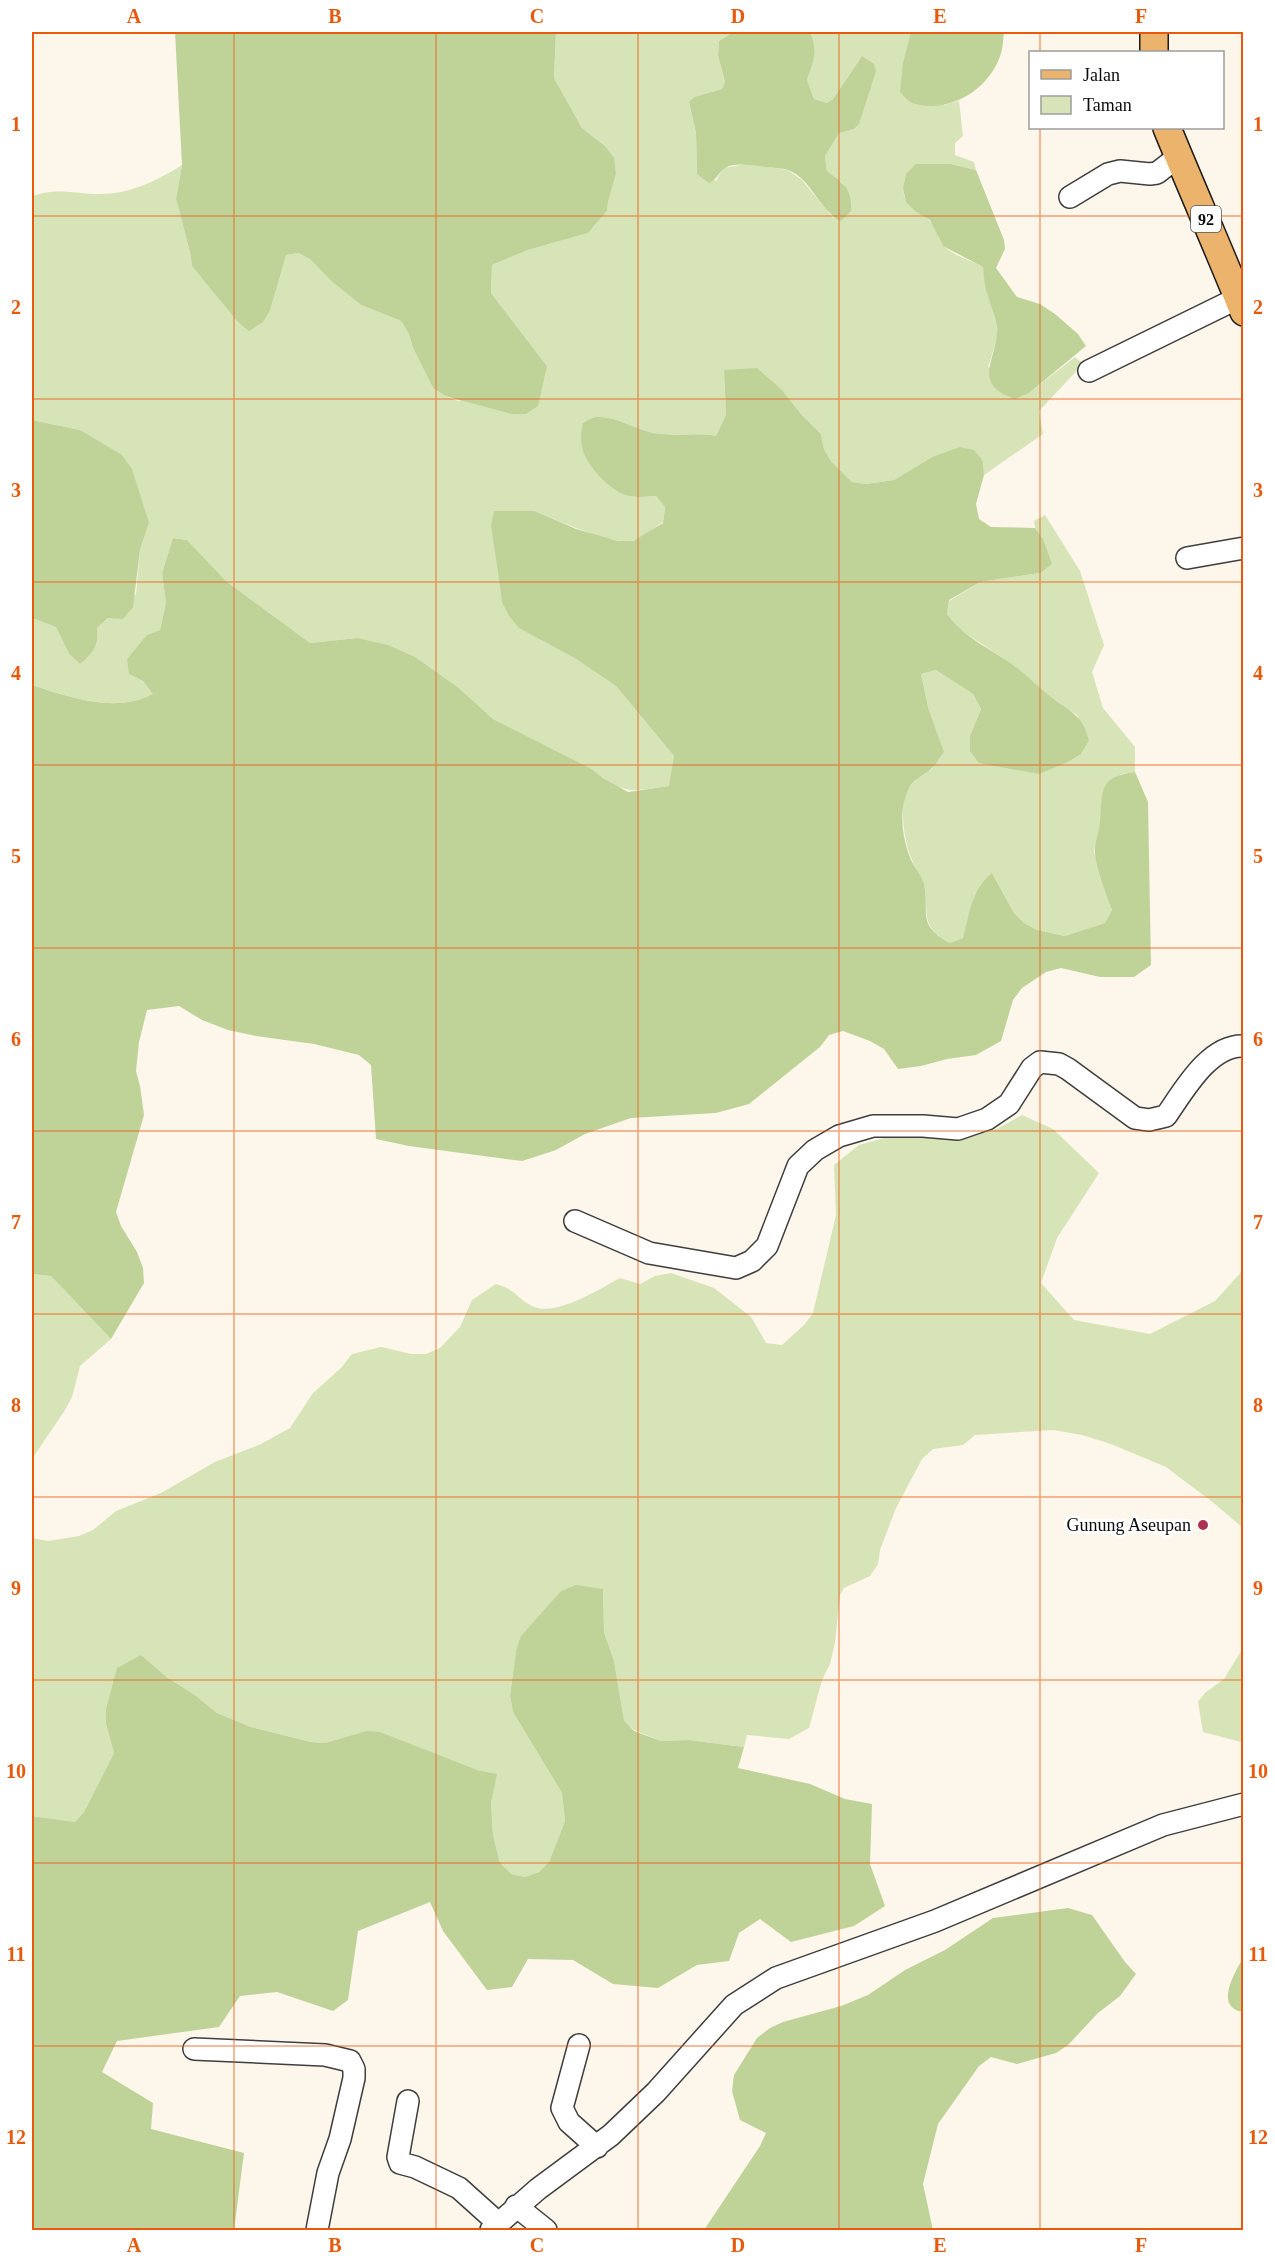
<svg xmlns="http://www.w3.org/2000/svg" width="1275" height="2262" font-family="'Times New Roman',serif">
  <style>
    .green { fill: #d7e4b8 }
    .forest { fill: #bfd399 }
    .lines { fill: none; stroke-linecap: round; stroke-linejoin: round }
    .minor-casing { stroke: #3e3e3e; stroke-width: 24 }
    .major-casing { stroke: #1c1c1c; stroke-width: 30 }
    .minor { stroke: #fff; stroke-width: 21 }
    .major { stroke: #ebb36c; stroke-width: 27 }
    .grid { fill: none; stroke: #e8590c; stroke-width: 1.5; stroke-opacity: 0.55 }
    .poi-dot { fill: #ad3150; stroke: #fff; stroke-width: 2 }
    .labels { text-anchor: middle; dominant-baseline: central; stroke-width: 6; stroke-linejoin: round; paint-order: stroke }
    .shield { fill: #fff; stroke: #545454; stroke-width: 1.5 }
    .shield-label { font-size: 16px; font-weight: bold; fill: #0b0b0b }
    .poi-label { font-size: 18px; fill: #0b0b0b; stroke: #fff; text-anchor: end }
    .neatline { fill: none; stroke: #e8590c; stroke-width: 2 }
    .grid-label { font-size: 20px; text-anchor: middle; font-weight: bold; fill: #e8590c }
  </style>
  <rect width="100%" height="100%" fill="#fdf6ea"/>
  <path class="green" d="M 556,32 L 733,32 L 719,41 L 718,56 L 725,83 L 722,89 L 694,97 L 689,102 L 696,133 L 697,174 L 716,181 L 723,168 L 746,164 L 788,170 L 802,180 L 833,218 L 844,184 L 827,171 L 825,156 L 839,132 L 854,129 L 862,56 L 833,99 L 827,103 L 814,99 L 807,80 C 814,60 817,52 810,32 L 911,32 L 944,105 L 959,101 L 963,136 L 955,143 L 955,155 L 974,162 L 976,170 L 951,164 L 906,174 C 899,204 908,202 928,219 C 937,226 937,240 945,247 C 956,257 971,260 983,267 L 988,296 L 997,324 L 997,339 L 988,367 L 1029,393 L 1075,357 L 1083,364 L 1039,411 L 1043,434 L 984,475 L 983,460 L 932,457 L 894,480 L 866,484 L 852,482 L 831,461 L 824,449 L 821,434 L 800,413 L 724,370 L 726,415 L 716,436 C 695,431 675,437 655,433 C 636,429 619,418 600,417 C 594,416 588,420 583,423 L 640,497 L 656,496 L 665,507 L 663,522 C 654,528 645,536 635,540 C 616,548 555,519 535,511 L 573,657 L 616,686 L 674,756 L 670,786 C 631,791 624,796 592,769 L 493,719 L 460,689 L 357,638 L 310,643 L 227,582 L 187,540 L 173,538 L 162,573 L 166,603 L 160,630 L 147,635 L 129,674 L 143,681 L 154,694 C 116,714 70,697 32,685 L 32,618 L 56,627 L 69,654 L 80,664 C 94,653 99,645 97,628 L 136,594 L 140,550 L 149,523 L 80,430 L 32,420 L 32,196 C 59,187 74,194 100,194 C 130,194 157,181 182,165 L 176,199 L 190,252 L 192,266 L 212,287 L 281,269 L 286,255 L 299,253 L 311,260 L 331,281 L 361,305 L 401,321 L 409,334 L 413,348 L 433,388 L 445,396 L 458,401 L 547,366 L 491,293 L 492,265 L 528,250 L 588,233 L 607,211 L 608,202 L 616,174 L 613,158 L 605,146 L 582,128 L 554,78 Z
    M 1045,515 L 1080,571 L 1104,645 L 1092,672 L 1103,708 L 1135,747 L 1135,772 L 1121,774 L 1100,824 L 1094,852 L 1112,910 L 1105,923 L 1065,936 L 1037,930 L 1024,923 L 1014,913 L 992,873 L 975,895 L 963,938 L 950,943 C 918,925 930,914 924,885 C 922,876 915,868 912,860 C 904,843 897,800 911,785 C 917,778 926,773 933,768 L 929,711 L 921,674 L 936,670 L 973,694 L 981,709 L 970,736 L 1068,762 L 1081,754 L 1089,741 L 1077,715 L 1049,696 L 1016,667 L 955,626 L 947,614 L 949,601 L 980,582 L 1040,573 L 1043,539 L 1035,528 L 1034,521 Z
    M 1022,1115 L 1053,1129 L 1099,1173 L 1057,1238 L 1041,1283 L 1074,1320 L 1150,1334 L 1215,1301 L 1243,1270 L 1243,1528 L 1215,1504 L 1166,1467 L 1111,1444 L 1082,1435 L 1053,1430 L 975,1435 L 963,1445 L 933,1449 L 922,1459 L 896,1508 L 880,1550 L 878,1564 L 870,1576 L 844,1588 L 840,1595 L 835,1643 L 830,1664 L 822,1680 L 809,1728 L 789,1739 L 747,1735 L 744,1747 L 689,1740 L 661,1741 L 634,1730 L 624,1720 L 614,1661 L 604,1632 L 603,1589 L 516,1651 L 510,1696 L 513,1712 L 562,1793 L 565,1821 L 549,1862 L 539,1872 L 525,1877 L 510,1874 L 500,1863 L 493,1835 L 491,1803 L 496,1774 L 477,1770 L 366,1731 L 325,1743 L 311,1742 L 251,1727 L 217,1713 L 195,1695 L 168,1678 L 141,1655 L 106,1724 L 114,1753 L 84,1812 L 75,1822 L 32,1816 L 32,1538 L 48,1541 L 79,1536 L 93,1530 L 116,1511 L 161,1493 L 215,1462 L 261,1444 L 290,1428 L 313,1393 L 341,1368 L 352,1354 L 381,1347 L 411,1354 L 426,1354 L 440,1348 L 460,1327 L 472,1300 L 496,1284 C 517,1290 516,1298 532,1306 C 554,1318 600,1289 620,1278 L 640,1284 L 655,1276 L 671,1273 L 714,1288 L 751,1317 L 766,1343 L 782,1345 L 804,1325 L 813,1313 L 836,1215 L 834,1165 L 859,1145 L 905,1132 L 923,1138 L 954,1137 L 997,1129 Z
    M 32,1274 L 51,1276 L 111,1339 L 80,1366 L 72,1397 L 65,1410 L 32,1459 Z
    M 1243,1648 L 1244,1741 L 1241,1742 L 1203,1732 L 1198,1702 L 1205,1693 L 1224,1679 Z"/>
  <path class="forest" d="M 175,32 L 556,32 L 554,78 L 582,128 L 605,146 L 614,158 L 616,174 L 608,202 L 607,211 L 588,233 L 528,250 L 492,265 L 491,293 L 547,366 L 538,406 L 526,414 L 512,414 L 445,396 L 433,388 L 413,348 L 409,334 L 401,321 L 361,305 L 331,281 L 311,260 L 299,253 L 286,255 L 270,310 L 263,322 L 249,331 L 238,322 L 192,266 L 190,252 L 176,199 L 182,165 Z
    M 733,32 L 810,32 C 818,52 814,60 807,80 L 814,99 L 827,103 L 833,99 L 862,56 L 874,64 L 876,71 L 859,124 L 854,129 L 839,133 L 825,156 L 827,171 C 844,184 852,188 851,211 L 841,221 C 819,211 812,179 788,170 C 782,168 772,168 765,167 C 753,165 741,163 729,166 C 719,169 718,180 709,183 L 697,174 L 696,133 L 689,102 L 694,97 L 722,89 L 725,82 L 718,56 L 719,41 Z
    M 911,32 L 1004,32 C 1003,40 1003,51 999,59 C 988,86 961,105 933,106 C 926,106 916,105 910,102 C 906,99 903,95 900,92 L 903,63 Z
    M 916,164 L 951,164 L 976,170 L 1004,240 L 1005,249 L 996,268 L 1017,297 L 1040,304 L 1055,314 L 1078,334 L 1086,346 L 1029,393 L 1015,399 C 968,383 1000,356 997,326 C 996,317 991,308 989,299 C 985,289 984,278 983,267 L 943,246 L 930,220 L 916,212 L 906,202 L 903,188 L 906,174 Z
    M 757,368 L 781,389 L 800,413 L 821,434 L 824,449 L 831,461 L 852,482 L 866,484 L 894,480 L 932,457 L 960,447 L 974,450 L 983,461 L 984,475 L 976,504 L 979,519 L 991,527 L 1035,528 L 1043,539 L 1052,564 L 1040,573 L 980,582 L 949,600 L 947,614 C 964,638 993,650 1016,667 C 1028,676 1039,688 1051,697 C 1071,712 1083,715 1089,741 L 1081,754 L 1068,762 L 1039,774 L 979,763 L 970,751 L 970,736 L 981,709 L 973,694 L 936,670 L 921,674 L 929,711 L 944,752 C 940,757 937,763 933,767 C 927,774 913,779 909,788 C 898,810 902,838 911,860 C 915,868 922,876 924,884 C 930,914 916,924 950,943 L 963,938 C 970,913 971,890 992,873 L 1014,913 L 1024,923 L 1037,930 L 1065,936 L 1105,923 L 1112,910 C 1107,896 1094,863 1095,850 C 1095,841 1099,832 1100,822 C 1103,792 1097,777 1135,772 L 1148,802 L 1151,965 L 1134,977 L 1100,977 L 1061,968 L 1046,972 L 1022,988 L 1013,1000 L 1001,1041 L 976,1055 L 947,1059 L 921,1066 L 898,1069 L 884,1049 L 870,1041 L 843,1031 L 829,1035 L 820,1047 L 749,1104 L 716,1113 L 631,1118 L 585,1134 L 556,1150 L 522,1161 L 409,1146 L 376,1139 L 371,1065 L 359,1055 L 314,1044 L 256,1036 L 228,1030 L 202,1020 L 179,1006 L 147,1010 L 139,1042 L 136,1071 L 140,1086 L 144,1115 L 116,1212 L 121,1226 L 137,1252 L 143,1268 L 144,1283 L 111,1339 L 51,1276 L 32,1274 L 32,685 C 69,697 116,714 153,694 L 143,681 L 129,674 L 127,659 L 147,635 L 160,630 L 166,603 L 162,573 L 173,538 L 187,540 L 227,582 L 310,643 L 357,638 L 388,645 L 415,657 L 460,689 L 493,719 L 592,769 L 603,778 L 628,792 L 669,786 L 674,756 L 616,686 L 573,657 L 519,628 L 509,616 L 502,602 L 500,586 L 491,525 L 494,511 L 535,511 L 576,529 L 618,541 L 633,541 L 663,523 L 665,507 L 656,496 C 645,497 634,498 623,494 C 608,488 588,466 583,451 C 580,441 581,433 583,423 C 588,420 594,416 600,417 C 619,418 636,429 654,433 C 675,437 695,432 716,436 L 726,415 L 724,370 Z
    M 32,420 L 80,430 L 122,455 L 132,469 L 149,523 L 140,550 L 133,607 L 123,619 L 108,618 L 97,628 C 99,645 94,653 80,664 L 69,654 L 56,627 L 32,618 Z
    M 576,1585 L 603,1589 L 604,1632 L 614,1661 L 624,1720 L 634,1731 L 661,1741 L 689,1740 L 744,1747 L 738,1768 L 810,1784 L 845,1799 L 872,1804 L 870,1864 L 885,1906 L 854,1926 L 791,1942 L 760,1919 L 739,1933 L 729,1961 L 697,1965 L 658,1988 L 613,1984 L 573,1960 L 528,1959 L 512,1987 L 487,1990 L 443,1931 L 430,1902 L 358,1931 L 348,2000 L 333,2011 L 277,1992 L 240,1996 L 219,2027 L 117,2041 L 102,2072 L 153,2103 L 151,2129 L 244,2153 L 234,2230 L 32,2230 L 32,1816 L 75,1822 L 84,1812 L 114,1753 L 106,1724 L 106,1709 L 117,1668 L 141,1655 L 168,1678 L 195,1695 L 217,1713 L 251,1727 L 311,1742 L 325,1743 L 366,1731 L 380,1732 L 477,1770 L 497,1774 L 491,1803 L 493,1835 L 500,1863 L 511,1874 L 525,1877 L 539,1872 L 549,1862 L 565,1821 L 562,1793 L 513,1712 L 510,1696 L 516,1651 L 521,1636 L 561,1591 Z
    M 1068,1908 L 1092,1915 L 1125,1962 L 1136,1974 L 1120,1996 L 1098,2013 L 1068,2045 L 1056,2053 L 1017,2064 L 991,2057 L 979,2066 L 938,2124 L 923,2184 L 933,2230 L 704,2230 L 760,2146 L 766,2133 L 740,2120 L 732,2091 L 734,2075 L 757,2038 L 770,2028 L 783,2022 L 841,2006 L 868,1995 L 905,1970 L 945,1950 L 993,1918 Z
    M 1243,1958 L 1244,2012 L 1243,2012 C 1214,2007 1234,1974 1243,1958 Z"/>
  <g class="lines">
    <g class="minor-casing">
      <path id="minor" d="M 1070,197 L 1108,174 L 1120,171 L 1150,174 L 1157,173 L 1179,156
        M 1089,371 L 1238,298
        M 1187,558 L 1244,548
        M 575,1221 L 649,1253 L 736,1268 L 752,1261 L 767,1246 L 798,1166 L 815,1150 L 839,1136 L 873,1126 L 923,1126 L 958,1129 L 987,1119 L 1009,1104 L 1032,1068 L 1040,1062 L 1059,1064 L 1068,1069 L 1135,1118 L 1149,1120 L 1166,1116 C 1183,1092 1209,1044 1244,1046
        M 579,2045 L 562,2108 L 569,2122 L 597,2147
        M 194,2049 L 325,2055 L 350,2061 L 354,2069 L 354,2078 L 340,2139 L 328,2173 L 317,2230
        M 408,2101 L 398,2157 L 400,2163 L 415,2167 L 459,2188 L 498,2223
        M 516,2206 L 546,2230
        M 491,2230 L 538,2189 L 611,2135 L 656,2092 L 734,2005 L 776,1978 L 935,1921 L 1163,1825 L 1244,1804"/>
    </g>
    <g class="major-casing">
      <path id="major" d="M 1154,52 L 1154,32
        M 1167,128 C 1192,189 1219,250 1244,312"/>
    </g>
    <use href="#minor" class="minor"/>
    <use href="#major" class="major"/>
  </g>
  <path class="grid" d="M 234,32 L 234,2230M 436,32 L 436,2230M 638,32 L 638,2230M 839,32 L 839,2230M 1040,32 L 1040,52M 1040,128 L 1040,2230M 32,216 L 1244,216M 32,399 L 1244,399M 32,582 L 1244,582M 32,765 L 1244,765M 32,948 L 1244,948M 32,1131 L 1244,1131M 32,1314 L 1244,1314M 32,1497 L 1244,1497M 32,1680 L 1244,1680M 32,1863 L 1244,1863M 32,2046 L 1244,2046"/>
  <circle class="poi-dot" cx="1203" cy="1525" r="6"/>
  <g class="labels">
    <rect class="shield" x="1191" y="206" width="30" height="26" rx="4.5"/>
    <g class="shield-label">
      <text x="1206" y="219">92</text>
    </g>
    <g class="poi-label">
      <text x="1191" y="1525">Gunung Aseupan</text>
    </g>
  </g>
  <rect width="1275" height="2262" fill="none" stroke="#ffffff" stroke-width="66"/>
  <rect x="1029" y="51" width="195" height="78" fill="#ffffff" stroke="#9d9d9d" stroke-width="1.5"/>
  <rect x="1041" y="70" width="30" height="9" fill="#ebb36c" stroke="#9d9d9d" stroke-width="1.5"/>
  <text x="1083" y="81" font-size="18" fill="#0b0b0b">Jalan</text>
  <rect x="1041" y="96" width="30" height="18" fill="#d7e4b8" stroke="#9d9d9d" stroke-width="1.5"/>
  <text x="1083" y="111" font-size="18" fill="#0b0b0b">Taman</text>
  <rect x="33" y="33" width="1209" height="2196" class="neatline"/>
  <g class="grid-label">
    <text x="134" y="23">A</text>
    <text x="335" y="23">B</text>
    <text x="537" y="23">C</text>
    <text x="738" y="23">D</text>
    <text x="940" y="23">E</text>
    <text x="1141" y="23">F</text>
    <text x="16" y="131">1</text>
    <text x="1258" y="131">1</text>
    <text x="16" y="314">2</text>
    <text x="1258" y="314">2</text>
    <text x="16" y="497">3</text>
    <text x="1258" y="497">3</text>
    <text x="16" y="680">4</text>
    <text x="1258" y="680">4</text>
    <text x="16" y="863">5</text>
    <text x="1258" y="863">5</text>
    <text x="16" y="1046">6</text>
    <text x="1258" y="1046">6</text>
    <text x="16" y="1229">7</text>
    <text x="1258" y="1229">7</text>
    <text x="16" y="1412">8</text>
    <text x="1258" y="1412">8</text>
    <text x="16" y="1595">9</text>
    <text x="1258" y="1595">9</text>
    <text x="16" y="1778">10</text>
    <text x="1258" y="1778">10</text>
    <text x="16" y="1961">11</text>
    <text x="1258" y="1961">11</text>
    <text x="16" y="2144">12</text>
    <text x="1258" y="2144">12</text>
    <text x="134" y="2252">A</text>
    <text x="335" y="2252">B</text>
    <text x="537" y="2252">C</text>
    <text x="738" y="2252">D</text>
    <text x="940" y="2252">E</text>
    <text x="1141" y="2252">F</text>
  </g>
</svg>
